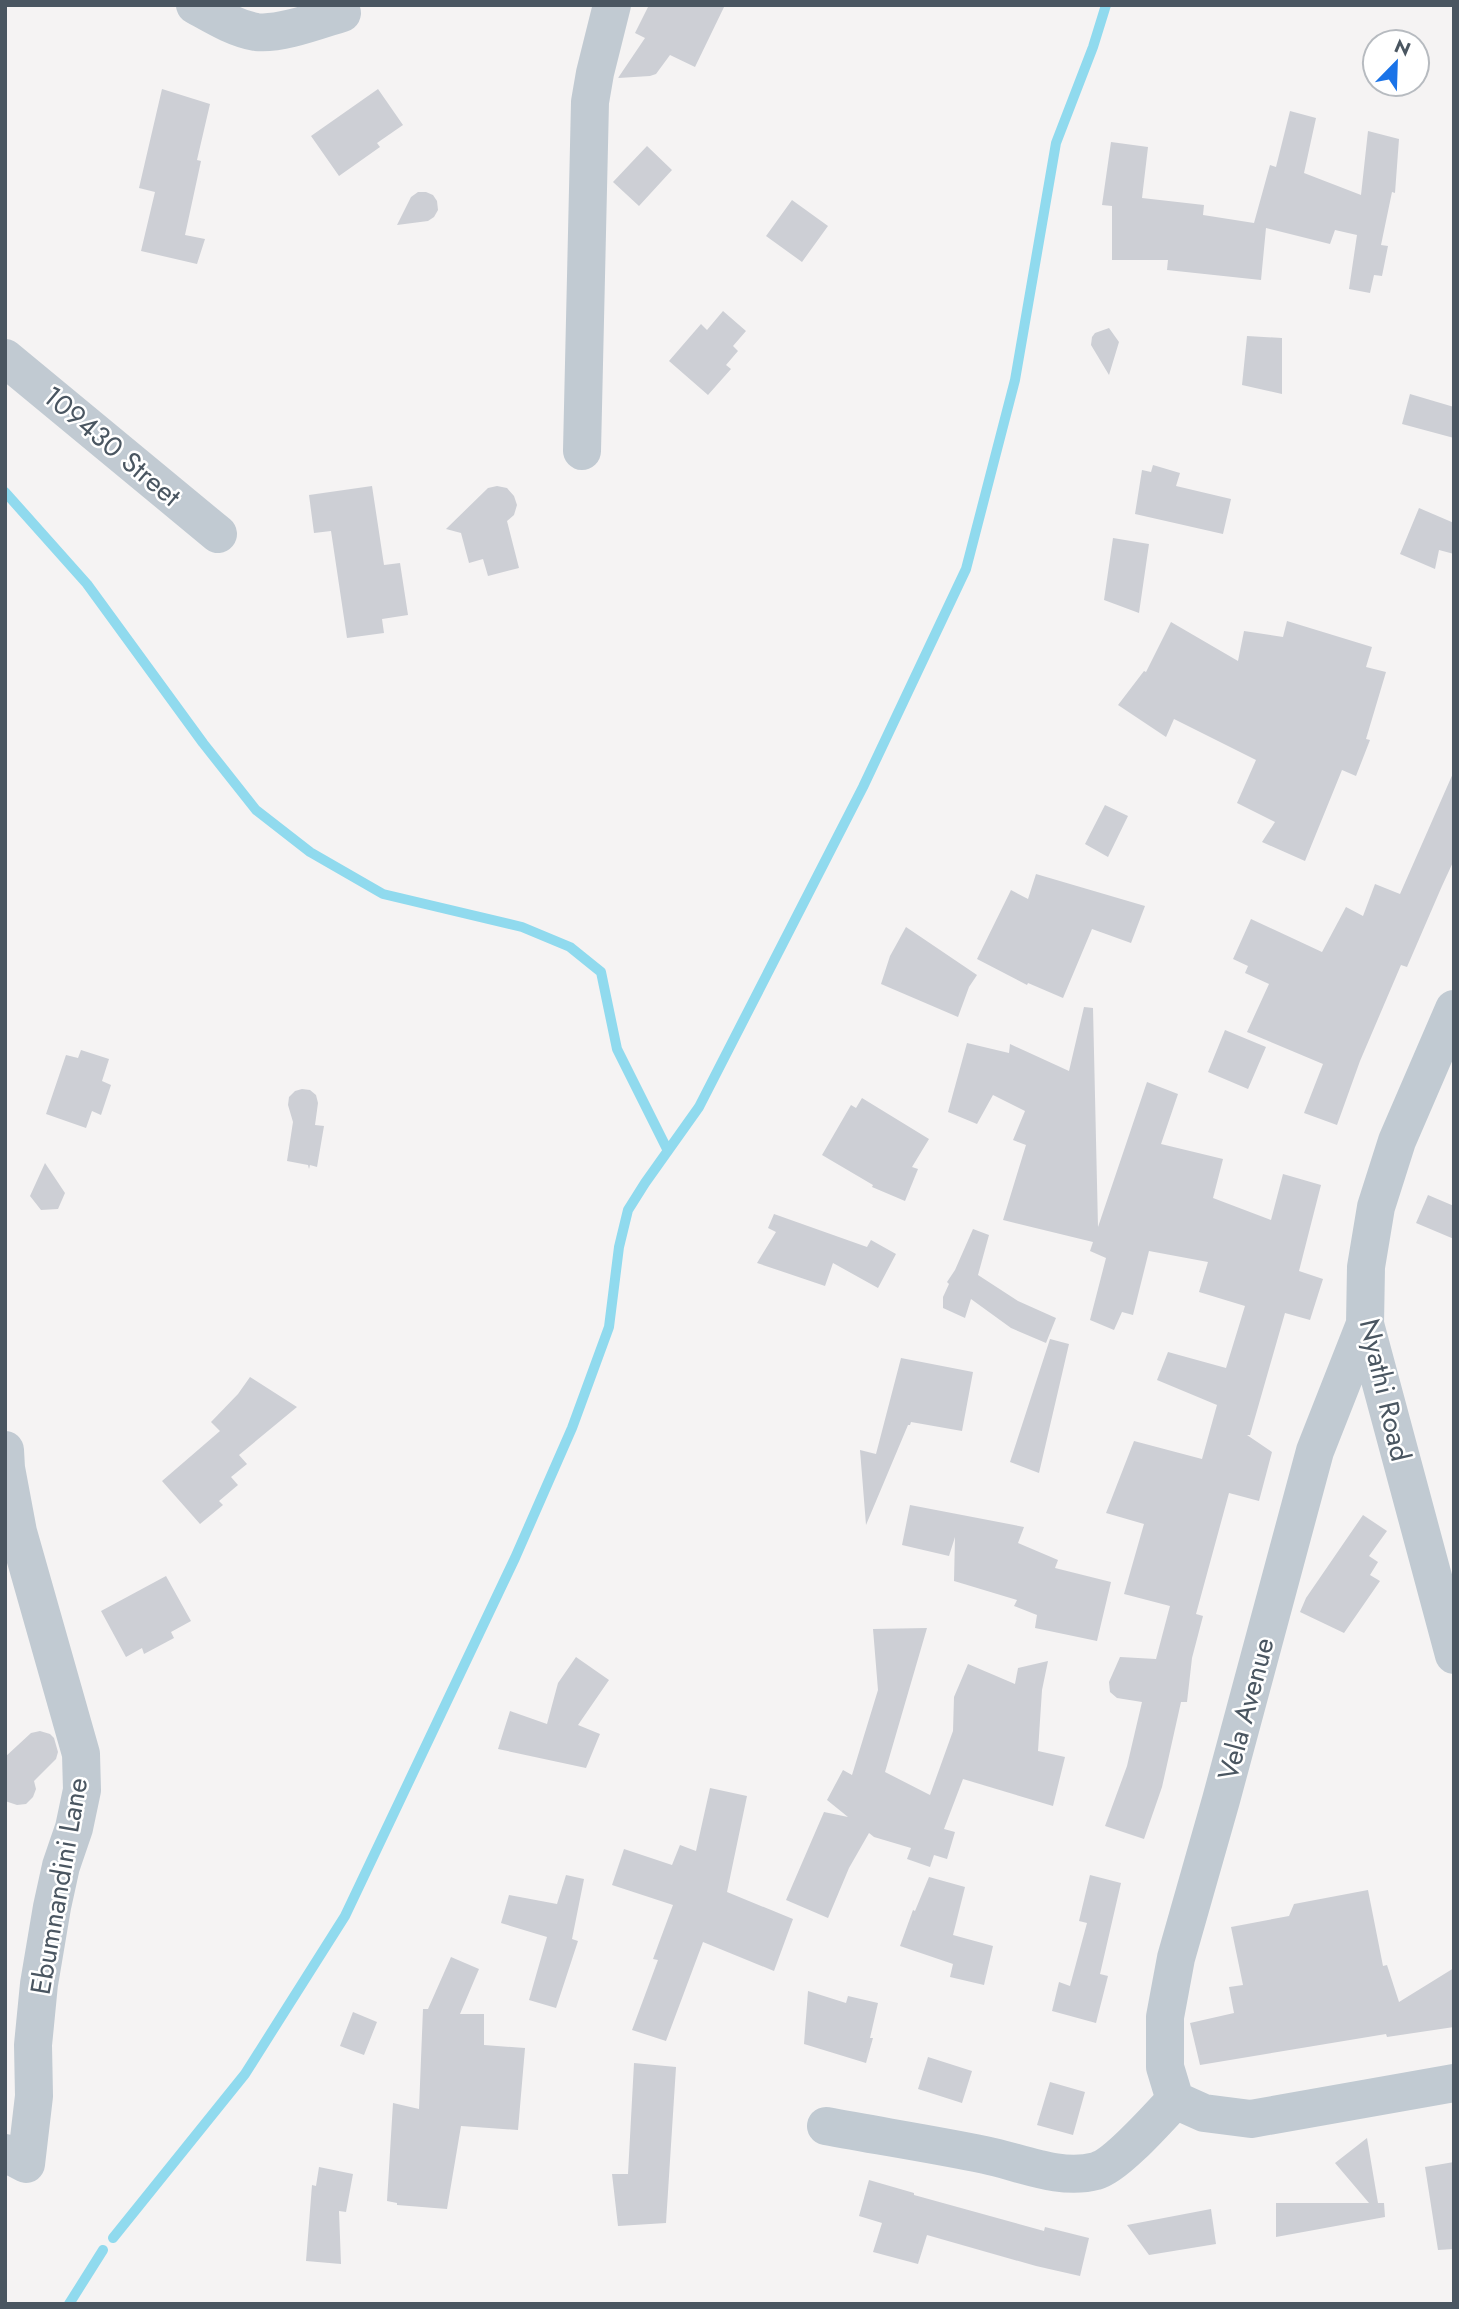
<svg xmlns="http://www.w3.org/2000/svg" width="1459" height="2309" font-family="Jost,sans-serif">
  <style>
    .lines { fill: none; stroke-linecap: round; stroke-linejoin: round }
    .stream { stroke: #90daee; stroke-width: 10 }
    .building { fill: #cdcfd5 }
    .minor { stroke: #c1cad2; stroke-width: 38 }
    .labels { text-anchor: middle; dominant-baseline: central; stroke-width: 5; stroke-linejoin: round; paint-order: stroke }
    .street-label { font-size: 28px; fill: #4a5661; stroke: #fff }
  </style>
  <rect width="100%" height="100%" fill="#f5f3f3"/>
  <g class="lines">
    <path class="stream" d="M 5,492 L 87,584 L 203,743 L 256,810 L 310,852 L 383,894 L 522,927 L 570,947 L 601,972 L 617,1049 L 668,1151
      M 113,2238 L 245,2074 L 345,1916 L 515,1558 L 572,1428 L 609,1327 L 619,1247 L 628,1210 L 645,1183 L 699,1107 L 863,787 L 966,569 L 1015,380 L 1056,143 L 1093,47 L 1106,5
      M 69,2304 L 103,2250"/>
  </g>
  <path class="building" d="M 649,5 L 725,5 L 695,67 L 670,55 L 656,74 L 650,76 L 618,78 L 645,38 L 635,33 Z
    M 162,89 L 210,104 L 197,160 L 201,161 L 185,235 L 205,239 L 197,264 L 141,251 L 155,192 L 139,188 Z
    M 378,89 L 403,125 L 377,143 L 380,147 L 339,176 L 311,136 Z
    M 1290,111 L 1316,118 L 1304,173 L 1361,195 L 1368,131 L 1399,139 L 1395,193 L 1392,192 L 1381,245 L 1388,246 L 1382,276 L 1374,275 L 1370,293 L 1349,289 L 1357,235 L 1335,230 L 1330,244 L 1266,228 L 1261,280 L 1167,270 L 1168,260 L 1112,260 L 1112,206 L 1102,205 L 1111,142 L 1148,147 L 1142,198 L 1204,205 L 1203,215 L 1254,223 L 1270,165 L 1276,167 Z
    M 647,146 L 672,170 L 639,206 L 613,182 Z
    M 418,192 L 426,192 L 433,195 L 437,201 L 438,210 L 434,217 L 428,221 L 397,225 L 411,197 Z
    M 792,200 L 828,226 L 802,262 L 766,236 Z
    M 723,311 L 746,331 L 733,346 L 738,351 L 726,365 L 731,369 L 708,395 L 669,361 L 701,324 L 707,330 Z
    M 1109,328 L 1119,342 L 1109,375 L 1091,345 L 1092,337 L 1095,333 Z
    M 1247,336 L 1282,338 L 1282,394 L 1242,385 Z
    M 1410,394 L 1454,407 L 1454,438 L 1402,424 Z
    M 1153,465 L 1180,473 L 1176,486 L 1231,499 L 1223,534 L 1135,514 L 1142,470 L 1151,472 Z
    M 372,486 L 384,565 L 400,563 L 408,615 L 382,619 L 384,633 L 347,638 L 331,531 L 314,533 L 309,495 Z
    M 497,486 L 507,488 L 514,496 L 517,505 L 514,515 L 507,521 L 519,568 L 488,576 L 483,559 L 469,563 L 461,533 L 446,529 L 488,488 Z
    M 1419,508 L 1454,523 L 1454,554 L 1439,550 L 1435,569 L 1400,554 Z
    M 1113,538 L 1149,544 L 1139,613 L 1104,600 Z
    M 1287,621 L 1372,647 L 1366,667 L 1386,672 L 1366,739 L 1370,740 L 1356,776 L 1342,770 L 1305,861 L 1262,842 L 1275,822 L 1237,803 L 1256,760 L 1174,719 L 1166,737 L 1118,705 L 1144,671 L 1146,672 L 1171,622 L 1238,661 L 1244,631 L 1283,637 Z
    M 1454,771 L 1454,860 L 1442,886 L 1407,967 L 1401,965 L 1360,1061 L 1337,1125 L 1304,1113 L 1323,1064 L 1247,1032 L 1269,984 L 1245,973 L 1248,966 L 1233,959 L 1251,919 L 1322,952 L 1346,907 L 1363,916 L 1375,884 L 1400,894 Z
    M 1105,805 L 1128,816 L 1108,857 L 1085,844 Z
    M 1036,874 L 1145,906 L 1131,943 L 1092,929 L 1063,998 L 1028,983 L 1027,985 L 977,959 L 1011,890 L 1028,899 Z
    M 906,927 L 977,975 L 969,987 L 958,1017 L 881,984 L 890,956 Z
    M 1084,1007 L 1093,1008 L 1098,1227 L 1147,1082 L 1178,1094 L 1161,1144 L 1223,1159 L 1213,1198 L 1271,1220 L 1283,1174 L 1321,1185 L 1299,1271 L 1323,1279 L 1310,1320 L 1285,1313 L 1250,1435 L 1247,1435 L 1272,1452 L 1259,1501 L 1229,1493 L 1196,1614 L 1203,1616 L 1192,1658 L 1187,1702 L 1181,1702 L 1162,1787 L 1144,1839 L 1105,1826 L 1127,1766 L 1142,1702 L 1117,1698 L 1110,1692 L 1109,1682 L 1120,1657 L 1156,1659 L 1170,1606 L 1124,1594 L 1144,1524 L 1106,1513 L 1134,1441 L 1202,1459 L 1217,1405 L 1157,1380 L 1168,1352 L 1226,1368 L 1245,1306 L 1199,1292 L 1208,1262 L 1149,1251 L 1133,1315 L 1122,1312 L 1114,1330 L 1090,1320 L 1106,1258 L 1090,1251 L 1093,1242 L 1003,1220 L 1026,1145 L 1013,1140 L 1025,1111 L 993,1095 L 977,1124 L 948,1112 L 967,1043 L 1009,1053 L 1010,1044 L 1069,1071 Z
    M 1225,1030 L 1266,1047 L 1248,1089 L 1208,1072 Z
    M 81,1050 L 109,1059 L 102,1081 L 111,1085 L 101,1115 L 92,1111 L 86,1128 L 46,1114 L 66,1055 L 78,1058 Z
    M 302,1089 L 310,1090 L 316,1095 L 318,1103 L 315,1125 L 324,1126 L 317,1167 L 310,1165 L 309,1169 L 308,1165 L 287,1161 L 293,1122 L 288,1105 L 289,1097 L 295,1091 Z
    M 862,1098 L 929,1139 L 912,1167 L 918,1169 L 905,1201 L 872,1187 L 873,1185 L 822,1155 L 851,1105 L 856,1108 Z
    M 45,1163 L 65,1193 L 58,1209 L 41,1210 L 30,1196 Z
    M 1428,1195 L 1454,1206 L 1454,1239 L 1416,1223 Z
    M 774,1214 L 867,1247 L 871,1240 L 896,1254 L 878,1288 L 833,1263 L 825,1286 L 757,1263 L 776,1232 L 768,1228 Z
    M 973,1229 L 989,1235 L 978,1275 L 1018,1301 L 1056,1318 L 1046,1343 L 1011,1328 L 971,1299 L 965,1318 L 943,1308 L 943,1297 L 949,1284 L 947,1282 L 955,1270 Z
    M 1050,1339 L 1069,1344 L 1039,1473 L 1010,1462 Z
    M 901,1358 L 973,1372 L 962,1431 L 911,1422 L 910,1425 L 908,1425 L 866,1525 L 860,1450 L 876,1454 Z
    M 250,1377 L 297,1407 L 239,1455 L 247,1464 L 231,1477 L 238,1485 L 219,1501 L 223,1505 L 200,1524 L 162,1481 L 220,1431 L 211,1422 L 238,1394 Z
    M 910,1505 L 1024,1527 L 1018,1543 L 1058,1560 L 1055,1568 L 1111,1582 L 1097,1641 L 1035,1628 L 1037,1615 L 1014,1606 L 1017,1600 L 954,1581 L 955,1537 L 949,1556 L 902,1545 Z
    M 1363,1515 L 1387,1531 L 1369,1556 L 1378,1562 L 1370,1575 L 1380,1581 L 1344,1633 L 1300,1612 L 1306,1598 Z
    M 166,1576 L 191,1621 L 171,1632 L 174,1638 L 144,1654 L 142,1648 L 126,1657 L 101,1611 Z
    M 927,1628 L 885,1772 L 930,1795 L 953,1731 L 954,1697 L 968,1664 L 1015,1684 L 1018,1668 L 1048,1661 L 1042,1690 L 1038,1751 L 1065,1757 L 1053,1806 L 963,1779 L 944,1829 L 955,1832 L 947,1859 L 934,1855 L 930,1867 L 907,1859 L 911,1848 L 874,1837 L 869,1833 L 849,1868 L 828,1918 L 786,1900 L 824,1812 L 848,1817 L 827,1800 L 843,1770 L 852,1775 L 878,1690 L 873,1629 Z
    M 576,1657 L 609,1680 L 578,1725 L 600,1734 L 586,1768 L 498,1749 L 510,1711 L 547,1724 L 558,1683 Z
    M 40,1731 L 50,1734 L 54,1738 L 58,1752 L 56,1759 L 34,1781 L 36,1789 L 33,1797 L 26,1804 L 17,1805 L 5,1801 L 5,1757 L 31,1733 Z
    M 710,1788 L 747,1796 L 727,1892 L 793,1919 L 774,1971 L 703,1942 L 666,2041 L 632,2030 L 658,1960 L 653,1959 L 673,1905 L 612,1885 L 624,1849 L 672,1865 L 680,1845 L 696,1851 Z
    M 566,1875 L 584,1879 L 572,1939 L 578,1941 L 556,2008 L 529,2000 L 547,1937 L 501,1923 L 509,1895 L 557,1904 Z
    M 1090,1875 L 1121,1883 L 1100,1974 L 1108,1976 L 1096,2023 L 1052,2011 L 1059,1982 L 1070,1986 L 1087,1923 L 1079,1921 Z
    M 929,1877 L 965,1887 L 953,1935 L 993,1946 L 984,1985 L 950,1977 L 953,1964 L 900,1946 L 913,1910 L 915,1911 Z
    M 1368,1890 L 1383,1966 L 1387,1965 L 1399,2002 L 1454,1968 L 1454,2027 L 1387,2037 L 1386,2034 L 1200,2065 L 1190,2023 L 1234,2013 L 1229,1987 L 1243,1985 L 1231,1927 L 1289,1916 L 1294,1904 Z
    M 451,1957 L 479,1969 L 460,2014 L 484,2014 L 484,2045 L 525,2048 L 518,2130 L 461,2126 L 447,2209 L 397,2205 L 397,2203 L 387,2201 L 393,2103 L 419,2109 L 423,2009 L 428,2009 Z
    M 808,1991 L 846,2003 L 848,1996 L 878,2003 L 870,2038 L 873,2038 L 866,2063 L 804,2044 Z
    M 353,2012 L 377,2022 L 364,2055 L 340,2046 Z
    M 928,2057 L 972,2071 L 962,2103 L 918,2089 Z
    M 634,2063 L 676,2067 L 666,2223 L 618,2226 L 612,2174 L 628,2174 Z
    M 1050,2082 L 1085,2092 L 1073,2135 L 1037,2125 Z
    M 1367,2138 L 1378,2203 L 1384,2203 L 1385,2217 L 1276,2237 L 1276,2203 L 1369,2203 L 1335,2163 Z
    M 1454,2162 L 1454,2249 L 1438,2250 L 1425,2167 Z
    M 319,2167 L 353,2174 L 346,2212 L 339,2211 L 341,2264 L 306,2261 L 312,2185 L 316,2186 Z
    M 869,2180 L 914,2193 L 914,2195 L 1044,2231 L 1045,2227 L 1089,2238 L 1080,2276 L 1036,2266 L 927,2235 L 918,2264 L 873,2252 L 882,2223 L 859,2216 Z
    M 1211,2209 L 1216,2244 L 1149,2255 L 1127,2225 Z"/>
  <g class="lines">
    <path class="minor" d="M 195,5 C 215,16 234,28 256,32 C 280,35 319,20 342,13
      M 5,358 L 218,534
      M 582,451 L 590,102 L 595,73 L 612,5
      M 1454,1009 L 1397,1141 L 1376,1207 L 1366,1267 L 1365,1324 L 1454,1655
      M 1365,1324 L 1315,1451 L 1221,1800 L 1176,1958 L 1165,2017 L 1165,2067 L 1175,2100 L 1204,2113 L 1251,2119 L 1454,2083
      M 5,1450 L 6,1468 L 18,1532 L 81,1754 L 82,1790 L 74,1828 L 61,1866 L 52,1907 L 39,1984 L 33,2045 L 34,2096 L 26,2164 L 5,2153
      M 826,2126 C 879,2136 932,2144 985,2155 C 1020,2162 1060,2181 1096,2171 C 1116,2166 1159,2117 1175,2100"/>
  </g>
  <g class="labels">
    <g class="street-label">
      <text transform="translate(112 446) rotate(40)">109430 Street</text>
      <text transform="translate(1385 1390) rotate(77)">Nyathi Road</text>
      <text transform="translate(1246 1709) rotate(-75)">Vela Avenue</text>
      <text transform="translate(59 1886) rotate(-80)">Ebumnandini Lane</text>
    </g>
  </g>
  <rect width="1459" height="2309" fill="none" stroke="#4a5661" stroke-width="14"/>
  <g transform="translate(1396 63) rotate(23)"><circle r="33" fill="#ffffff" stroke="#b7bbc0" stroke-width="2"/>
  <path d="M0-5L12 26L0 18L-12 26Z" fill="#1a73e8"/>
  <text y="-10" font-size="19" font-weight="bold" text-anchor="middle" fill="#4a5661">N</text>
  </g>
</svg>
